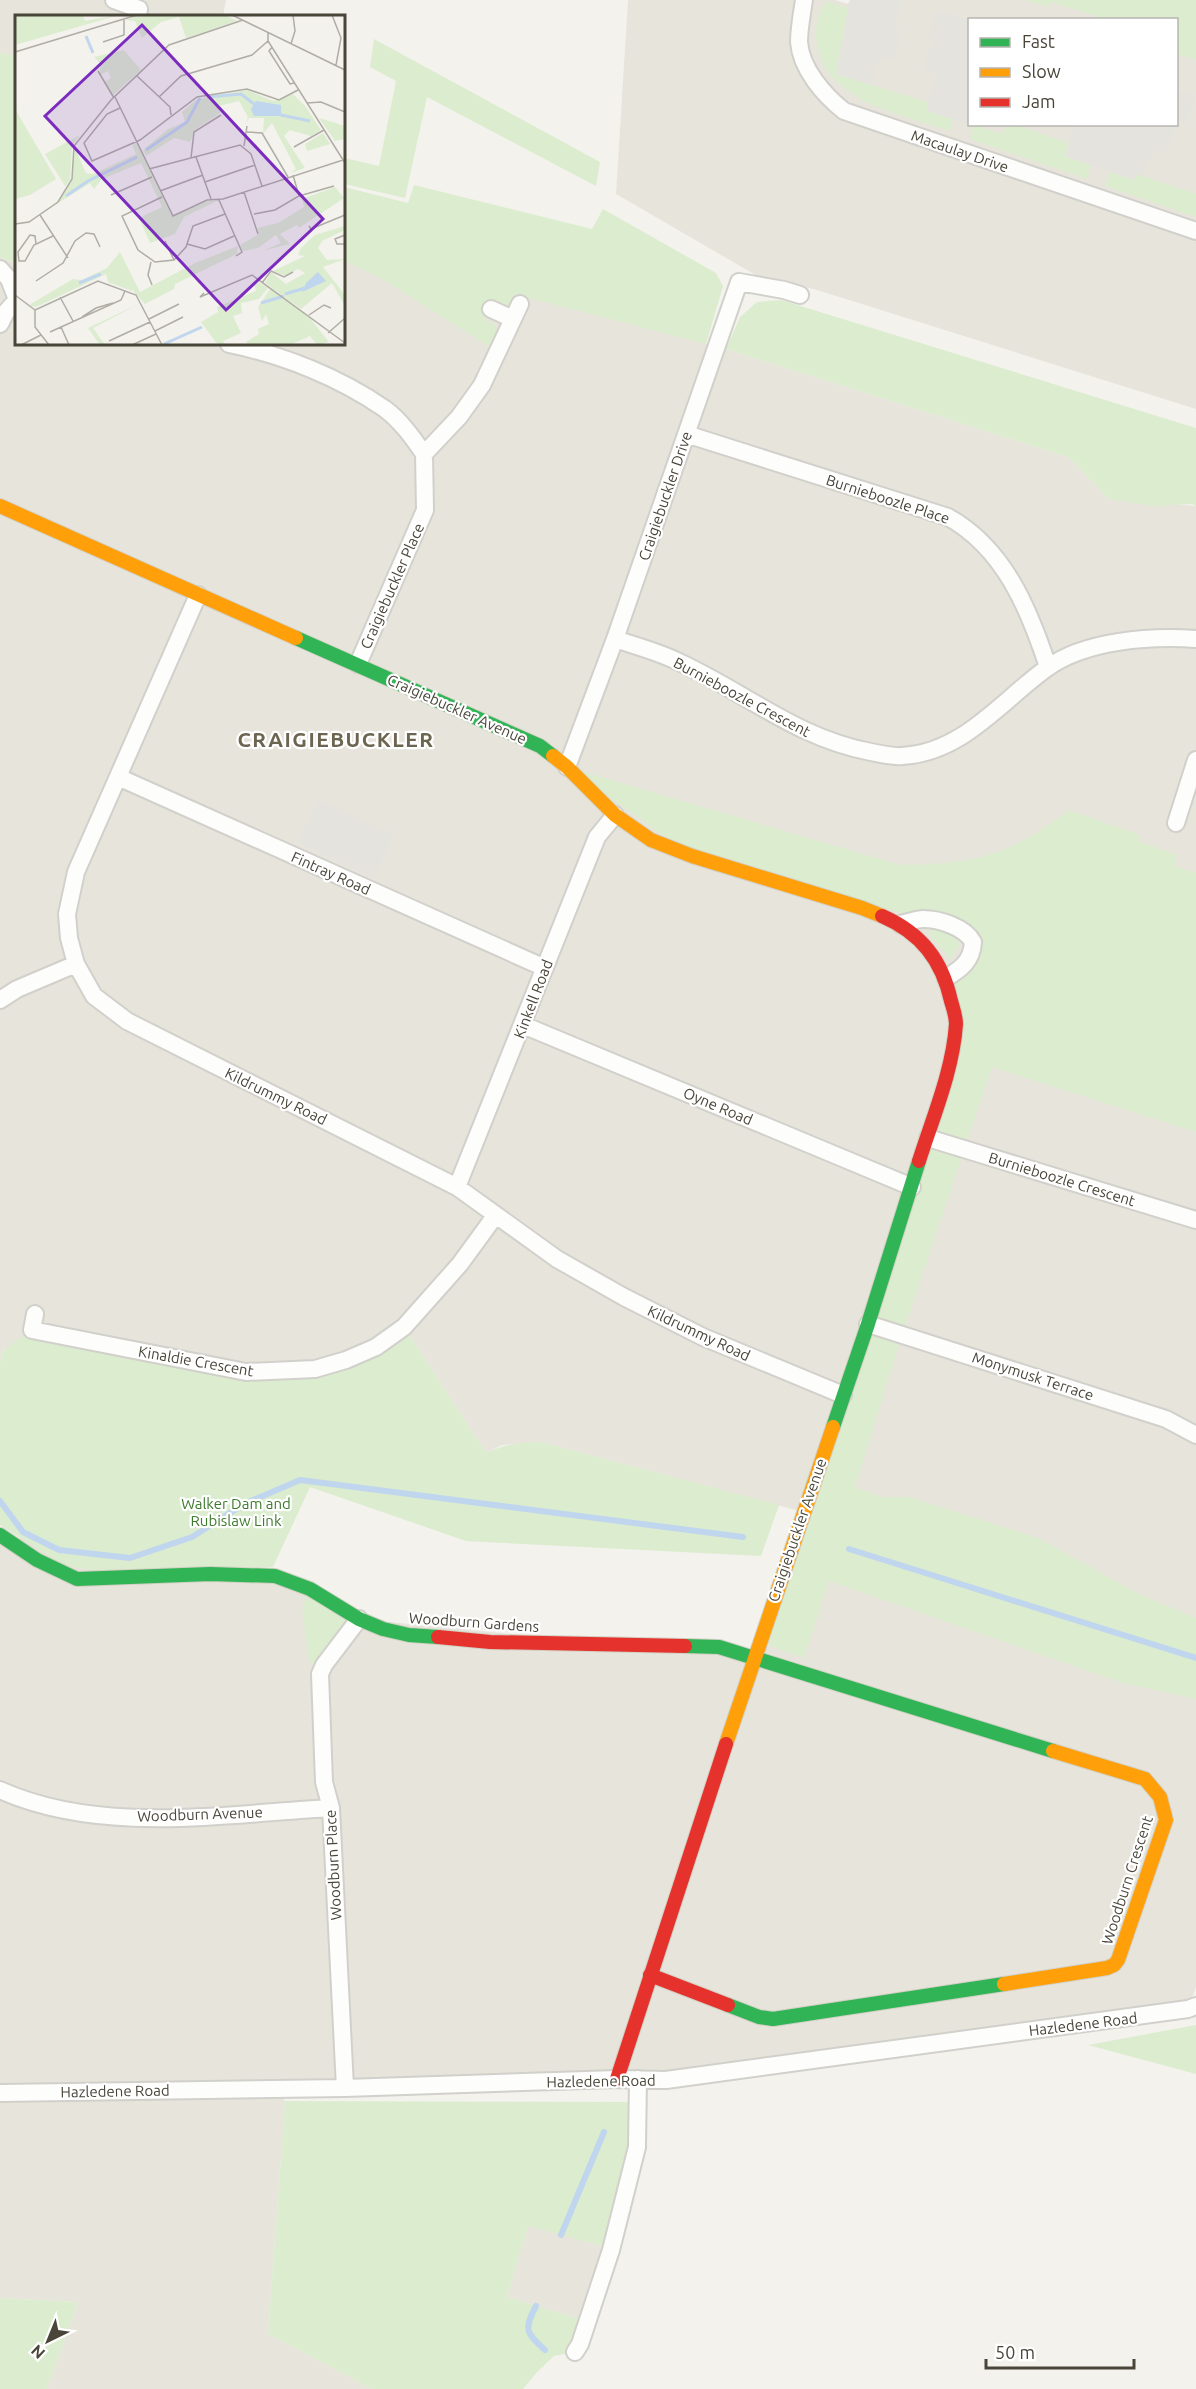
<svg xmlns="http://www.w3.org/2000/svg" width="1196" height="2389" font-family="Ubuntu,sans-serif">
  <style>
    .residential { fill: #e7e4db; fill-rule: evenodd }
    .green { fill: #dceccf }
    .parking { fill: #e5e3de }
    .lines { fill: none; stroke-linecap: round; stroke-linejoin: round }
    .stream { stroke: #c0d5ee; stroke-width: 6 }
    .street-casing { stroke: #d1d0cb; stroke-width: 20 }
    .fast-casing { stroke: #d2d0c4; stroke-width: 16 }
    .slow-casing { stroke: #d2d0c4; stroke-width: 16 }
    .jam-casing { stroke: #d2d0c4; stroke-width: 16 }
    .street { stroke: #fdfdfc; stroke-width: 16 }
    .fast { stroke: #30b455; stroke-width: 14 }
    .slow { stroke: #ff9f0a; stroke-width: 14 }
    .jam { stroke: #e5322d; stroke-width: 14 }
    .labels { text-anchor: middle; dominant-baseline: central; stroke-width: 4.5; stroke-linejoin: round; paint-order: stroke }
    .street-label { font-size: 15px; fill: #494539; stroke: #fff }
    .park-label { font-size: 15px; fill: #3e7a2d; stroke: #fff }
    .district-label { font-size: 21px; font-weight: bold; letter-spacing: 1.5px; fill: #6c6550; stroke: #fff }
    .inset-river { fill: none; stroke: #c0d5ee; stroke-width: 3 }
    .inset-road { fill: none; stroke: #afada5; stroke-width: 1.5 }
    .view { fill: #7b2cbf; fill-opacity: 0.15; stroke: #7b2cbf; stroke-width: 3 }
    .inset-edge { fill: none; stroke: #494539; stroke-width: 3 }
  </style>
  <rect width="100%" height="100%" fill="#f3f2ed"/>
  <path class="residential" d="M 0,0 L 226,0 L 223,16 L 16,16 L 16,56 L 0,53 Z
    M 628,0 L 835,0 L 848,4 L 850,0 L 1147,0 L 1196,12 L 1196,409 L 814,289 L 759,277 L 616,194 ZM 970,20 L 1176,20 L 1176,124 L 970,124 Z
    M 16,251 L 16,344 L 344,344 L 344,261 L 483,319 L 488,305 L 509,307 L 514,293 L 726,349 L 1068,457 L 1109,499 L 1196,506 L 1196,1987 L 1188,2009 L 666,2080 L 277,2089 L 285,2101 L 268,2334 L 372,2389 L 47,2389 L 78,2302 L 0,2298 L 0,1535 L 276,1576 L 359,1619 L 754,1658 L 803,1512 L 541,1442 L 502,1445 L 486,1453 L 404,1327 L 315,1369 L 3,1349 L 0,1364 L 0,257 L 13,262 Z
    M 528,2225 L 602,2246 L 583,2320 L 507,2297 Z"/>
  <path class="green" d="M 1025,0 L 1196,0 L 1196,60 L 1177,54 L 1176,20 L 1106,19 L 1050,2 L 1048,7 Z
    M 826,1 L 848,8 L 836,74 L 927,102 L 928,111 L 953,119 L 950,131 C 906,116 829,102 818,49 C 814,30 816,18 826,1 Z
    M 374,39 L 600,162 L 596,186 L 427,97 L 405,198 L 344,184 L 344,158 L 379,166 L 396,81 L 370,67 Z
    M 0,53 L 16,56 L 16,251 L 13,262 L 0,257 Z
    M 1013,124 L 1068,143 L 1065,156 L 1091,165 L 1087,179 L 970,139 L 974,125 L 1003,134 L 1006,125 Z
    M 1110,172 L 1134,180 L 1137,174 L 1196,194 L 1196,217 L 1105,186 Z
    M 414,185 L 592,229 L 603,209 L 716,273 L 723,286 L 706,344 L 514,294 L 510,306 L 499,309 L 488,306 L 484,319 L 495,325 L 499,336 L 493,349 L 379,277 L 344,261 L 344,187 L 408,203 Z
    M 781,300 L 1196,428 L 1196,506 L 1192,504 L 1154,506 L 1109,499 L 1068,457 L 726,349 L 740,317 L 757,302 Z
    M 567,767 L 900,865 C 976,864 1008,856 1069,810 L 1140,835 L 1138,841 L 1177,855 L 1174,866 L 1196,873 L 1196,1132 L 992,1067 L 902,1335 L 855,1487 L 881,1497 L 909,1497 L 1038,1538 L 1139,1594 L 1196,1618 L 1196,1699 L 1123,1683 L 829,1581 L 804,1658 L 759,1642 L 951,1058 L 946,978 L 973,942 L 924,919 L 692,856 Z
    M 931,929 L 955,933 L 959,947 L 950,959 L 929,934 Z
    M 404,1327 L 486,1453 C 505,1444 521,1442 541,1442 L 779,1505 L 761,1556 L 466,1541 L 310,1487 L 273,1567 L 93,1570 L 65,1566 L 0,1525 L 0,1364 L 3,1350 L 32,1330 L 246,1372 L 315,1369 Z
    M 310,1589 L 359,1619 L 320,1674 L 309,1660 L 302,1607 Z
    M 1196,2025 L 1196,2074 L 1088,2045 Z
    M 285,2101 L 636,2102 L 633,2127 L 602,2246 L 528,2226 L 507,2297 L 583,2320 L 575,2352 L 554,2356 L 537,2372 L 523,2389 L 372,2389 L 268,2334 Z
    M 0,2298 L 78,2302 L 47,2389 L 0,2389 Z"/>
  <path class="parking" d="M 850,0 L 902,0 L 894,27 L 901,30 L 893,61 L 879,58 L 871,85 L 836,74 Z
    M 936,10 L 969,20 L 969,124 L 927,111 L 927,102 L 936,73 L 924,69 L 933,38 L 928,36 Z
    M 1177,89 L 1196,96 L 1187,123 L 1178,120 L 1177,123 Z
    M 1074,125 L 1074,124 L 1176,125 L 1166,153 L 1153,149 L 1144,176 L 1137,174 L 1134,180 L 1065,156 Z
    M 318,799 L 394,834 L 374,878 L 298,843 Z"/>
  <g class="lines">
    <path class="stream" d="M 0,1501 L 23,1532 L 59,1550 L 130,1558 L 192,1537 L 244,1504 L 300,1480 L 743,1537
      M 849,1549 L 1196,1658
      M 561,2235 L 604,2132
      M 536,2306 C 524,2329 525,2332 545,2350"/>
    <g class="street-casing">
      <path id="street" d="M 114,0 L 139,9 L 138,16
        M 804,0 C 802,13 799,29 799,42 C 801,69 824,95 844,111 L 1196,231
        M 0,269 L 9,279 L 16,297
        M 491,309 L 513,319
        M 0,324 L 6,312 L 16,301
        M 229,344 C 283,355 339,377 385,409 C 401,421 413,438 424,454
        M 686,434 L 948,517 C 1004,548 1029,609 1048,667
        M 198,595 L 76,872 L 67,914 L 69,938 L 76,964 L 94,996 L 127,1021 L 457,1187 L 557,1259 L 624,1297 L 703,1337 L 843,1395
        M 615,639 C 636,646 659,652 679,662 C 745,692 798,739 871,752 C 881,754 893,757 902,756 C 963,753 1002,700 1047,668 C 1086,640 1150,636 1196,639
        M 358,664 L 425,510 L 424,454 L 459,417 L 482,385 L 520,304
        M 567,767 L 615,639 L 739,282 L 784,290 L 800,295
        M 118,777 L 545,968
        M 1176,823 L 1196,760
        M 900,924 C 907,923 916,919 923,919 C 939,919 965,927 973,942 C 972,961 961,969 946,978
        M 0,1000 L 17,989 L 76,964
        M 523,1025 L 912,1187
        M 928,1138 L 1196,1220
        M 457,1187 L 597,837 L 615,815
        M 35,1314 L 32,1330 L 246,1372 L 315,1369 L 346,1360 L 376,1347 L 404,1327 L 460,1264 L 495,1216
        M 868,1324 L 1166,1419 L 1196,1435
        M 0,1790 C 100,1835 225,1814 331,1808
        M 345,2088 L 331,1808 L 324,1782 L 320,1674 L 324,1665 L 359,1619
        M 0,2093 L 345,2088 L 617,2079 L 666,2080 L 1188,2009 L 1196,2006
        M 575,2352 L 580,2344 L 611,2250 L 637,2147 L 638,2079"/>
    </g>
    <g class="fast-casing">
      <path id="fast" d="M 296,638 L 540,746 L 553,756
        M 833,1427 L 868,1324 L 919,1161
        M 0,1535 L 37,1560 L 77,1579 L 210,1574 L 275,1576 L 310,1589 L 359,1619 L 383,1629 L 409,1635 L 438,1637
        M 685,1646 L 719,1647 L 1053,1751
        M 728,2005 L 759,2017 L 773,2019 L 1004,1984"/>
    </g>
    <g class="slow-casing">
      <path id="slow" d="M 0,506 L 296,638
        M 553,756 L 567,767 L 615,815 L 651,840 L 692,856 L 862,908 L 882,916
        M 726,1744 L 833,1427
        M 1004,1984 L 1107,1968 L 1114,1965 L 1118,1960 L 1166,1820 L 1160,1797 L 1145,1779 L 1053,1751"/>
    </g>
    <g class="jam-casing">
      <path id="jam" d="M 882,916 C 921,933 942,960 951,1001 C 953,1008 956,1016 956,1024 C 953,1070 933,1117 919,1161
        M 438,1637 L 490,1642 L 685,1646
        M 650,1975 L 728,2005
        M 617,2079 L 726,1744"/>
    </g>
    <use href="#street" class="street"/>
    <use href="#fast" class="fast"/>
    <use href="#slow" class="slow"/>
    <use href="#jam" class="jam"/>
  </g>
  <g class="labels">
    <g class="street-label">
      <text transform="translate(960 151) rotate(19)">Macaulay Drive</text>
      <text transform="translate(665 496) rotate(-71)">Craigiebuckler Drive</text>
      <text transform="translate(888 499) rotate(18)">Burnieboozle Place</text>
      <text transform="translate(392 586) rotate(-66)">Craigiebuckler Place</text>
      <text transform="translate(742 697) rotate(28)">Burnieboozle Crescent</text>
      <text transform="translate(457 709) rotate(24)">Craigiebuckler Avenue</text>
      <text transform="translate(331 873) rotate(24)">Fintray Road</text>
      <text transform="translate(533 999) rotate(-69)">Kinkell Road</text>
      <text transform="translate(276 1096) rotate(26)">Kildrummy Road</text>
      <text transform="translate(718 1106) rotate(23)">Oyne Road</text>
      <text transform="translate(1062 1179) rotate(17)">Burnieboozle Crescent</text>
      <text transform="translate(699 1333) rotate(25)">Kildrummy Road</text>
      <text transform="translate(196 1361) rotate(10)">Kinaldie Crescent</text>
      <text transform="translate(1033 1376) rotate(18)">Monymusk Terrace</text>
      <text transform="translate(797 1530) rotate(-71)">Craigiebuckler Avenue</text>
      <text transform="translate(474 1622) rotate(4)">Woodburn Gardens</text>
      <text transform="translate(200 1814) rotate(-2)">Woodburn Avenue</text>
      <text transform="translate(333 1865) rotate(-93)">Woodburn Place</text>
      <text transform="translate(1127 1880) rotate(-72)">Woodburn Crescent</text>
      <text transform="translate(1083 2024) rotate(-7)">Hazledene Road</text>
      <text transform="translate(601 2081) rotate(-1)">Hazledene Road</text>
      <text transform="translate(115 2091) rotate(-1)">Hazledene Road</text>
    </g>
    <g class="park-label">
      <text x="236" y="1503">Walker Dam and<tspan x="236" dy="17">Rubislaw Link</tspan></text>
    </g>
    <g class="district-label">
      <text x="336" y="739">CRAIGIEBUCKLER</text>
    </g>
  </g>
  <g transform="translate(15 15)">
    <rect width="330" height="330" fill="#f3f2ed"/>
    <path d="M 0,0 L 68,0 L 70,6 L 104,0 L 0,30 ZM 123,0 L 210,0 L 222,6 L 171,23 L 164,2 L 146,7 L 127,23 L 120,6 L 111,5 ZM 109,35 L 126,55 L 97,81 L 89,67 L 96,63 L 93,56 L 85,60 L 85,48 L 79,42 ZM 232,75 L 258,86 L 278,79 L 290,91 L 306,115 L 296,121 L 275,115 L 269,121 L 290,153 L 275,158 L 281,154 L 257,108 L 248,119 L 249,103 L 234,103 L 230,110 L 233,102 L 224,86 L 204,91 L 205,98 L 181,114 L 175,127 L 159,123 L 131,141 L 128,135 L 153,114 L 170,107 L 167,97 L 182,84 ZM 0,94 L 41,164 L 15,180 L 0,184 ZM 304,103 L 330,111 L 330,124 L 320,126 ZM 308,118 L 315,129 L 292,136 L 290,129 ZM 65,120 L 57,131 L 55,165 L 50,171 L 30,139 ZM 122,128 L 158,200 L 187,187 L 204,185 L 169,202 L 160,219 L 135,228 L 124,203 L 147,192 L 126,148 L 87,164 L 79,174 L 75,168 L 40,190 L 57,164 L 59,131 L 71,158 L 78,159 L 121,139 L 117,130 ZM 320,172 L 329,183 L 284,213 L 282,210 L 265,219 L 275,229 L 247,236 L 266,228 L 261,220 L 243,233 L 228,236 L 225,230 L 244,219 L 242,213 L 263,208 L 289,192 L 287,184 ZM 330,211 L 330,215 L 307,226 L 303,233 L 312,245 L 330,244 L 308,252 L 330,280 L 330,291 L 317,268 L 286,294 L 250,268 L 256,257 L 271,269 L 290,258 L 283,254 L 271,261 L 258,256 L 290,241 L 283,240 L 286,233 L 300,220 ZM 223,231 L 222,239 L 160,269 L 159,274 L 130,289 L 118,276 L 119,272 L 117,276 L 93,267 L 91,259 L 21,292 L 14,290 L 58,264 L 67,265 L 92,253 L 105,237 L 125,277 L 180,248 ZM 243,267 L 253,273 L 244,284 L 226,288 L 227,298 L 218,301 L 226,318 L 208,326 L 210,330 L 203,330 L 186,307 L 203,297 L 202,292 L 241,276 L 239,269 ZM 255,274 L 293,301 L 314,327 L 302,330 L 295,321 L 275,330 L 233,330 L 231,327 L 244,319 L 243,314 L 254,309 L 251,299 L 247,306 L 243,292 ZM 124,289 L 78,313 L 90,330 L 85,330 L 73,313 Z" fill="#dceccf"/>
    <path d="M 241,86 L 266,90 L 266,101 L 239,101 L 236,94 ZM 303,257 L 311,266 L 287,277 L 291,268 Z" fill="#c0d5ee"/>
    <path class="inset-river" d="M 71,21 L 78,38M 192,82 L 226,79 L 239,89M 266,100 L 295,106M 131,135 L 172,107 L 185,83M 51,181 L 73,166 L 122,142M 64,268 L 86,259M 270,279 L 290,273M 246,288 L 269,281M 149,329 L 187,312"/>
    <path class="inset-road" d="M 217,0 L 330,55M 317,0 L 326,23 L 321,50M 253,17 L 253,26 L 330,148M 88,27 L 109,20 L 109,5M 276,29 L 280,16 L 278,0M 257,32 L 254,36 L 275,69 L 279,68M 0,37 L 122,0M 83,56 L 99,83M 122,61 L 155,92 L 156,100M 100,82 L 158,201 L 192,185 L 208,184 L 328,145M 144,82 L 166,61 L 237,40 L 253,26M 292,88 L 306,87 L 330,97M 105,93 L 92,99 L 69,128 L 77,146 L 125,125 L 182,82 L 232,74 L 264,85 L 283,75M 232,117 L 247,118 L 273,162M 229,131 L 232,111M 279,132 L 309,115M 181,142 L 196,184M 176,143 L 179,117 L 206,100M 134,154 L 225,130 L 236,139 L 247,171M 190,167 L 240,150M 145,176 L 188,160M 229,177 L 243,219M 96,180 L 137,162M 284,181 L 319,171M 147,182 L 107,201 L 123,235 L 140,247 L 159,245 L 171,232 L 178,211 L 210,199M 204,185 L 227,237 L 221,241M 239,199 L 260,195 L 284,181 L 278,160M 25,200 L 53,243M 0,209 L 14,207 L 43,187 L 57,164 L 59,131 L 96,85 L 154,30 L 228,5M 294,211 L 296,214 L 330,200M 330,220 L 320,224 L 322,229 L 330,229M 150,226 L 159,245M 21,229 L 20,221 L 15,220 L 3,237 L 4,246 L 10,246 L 19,230 L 38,221M 172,229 L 190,234 L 219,221M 136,247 L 133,260 L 137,270M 21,266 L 48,248 L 60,226 L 71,218 L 79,219 L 85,232M 247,268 L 256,256 L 269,262 L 278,257M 189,278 L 185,282 L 237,260 L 330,328M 0,280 L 20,295M 45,282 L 58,306M 294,300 L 309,290 L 316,293M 67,302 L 81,293 L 98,288M 134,304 L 164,289M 46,312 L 54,330M 140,316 L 168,302M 35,317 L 106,285 L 110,276M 313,318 L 329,304M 94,326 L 135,307M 6,330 L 26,320M 34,330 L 20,312 L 20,295 L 83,266 L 121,280 L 147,330M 117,330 L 141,319"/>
    <path class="view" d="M 127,10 L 308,204 L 211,295 L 30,101 Z"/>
    <rect width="330" height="330" class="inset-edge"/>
  </g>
  <rect x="968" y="18" width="210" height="108" fill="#ffffff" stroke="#b6b5b0" stroke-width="1.5"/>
  <rect x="980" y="38" width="30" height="9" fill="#30b455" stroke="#b6b5b0" stroke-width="1.5"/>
  <text x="1022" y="48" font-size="18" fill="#494539">Fast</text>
  <rect x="980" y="68" width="30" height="9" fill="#ff9f0a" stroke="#b6b5b0" stroke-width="1.5"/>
  <text x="1022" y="78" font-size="18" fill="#494539">Slow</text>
  <rect x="980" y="98" width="30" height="9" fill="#e5322d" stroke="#b6b5b0" stroke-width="1.5"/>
  <text x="1022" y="108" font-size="18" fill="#494539">Jam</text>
  <g transform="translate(48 2341) rotate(223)" stroke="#ffffff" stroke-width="4.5" paint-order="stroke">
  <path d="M0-4.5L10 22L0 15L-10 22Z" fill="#494539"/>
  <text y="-9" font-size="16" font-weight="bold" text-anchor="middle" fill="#494539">N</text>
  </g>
  <path d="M986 2359v9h148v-9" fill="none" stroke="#494539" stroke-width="3"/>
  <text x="995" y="2359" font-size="18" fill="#494539" stroke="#ffffff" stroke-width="4.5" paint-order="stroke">50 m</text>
</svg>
